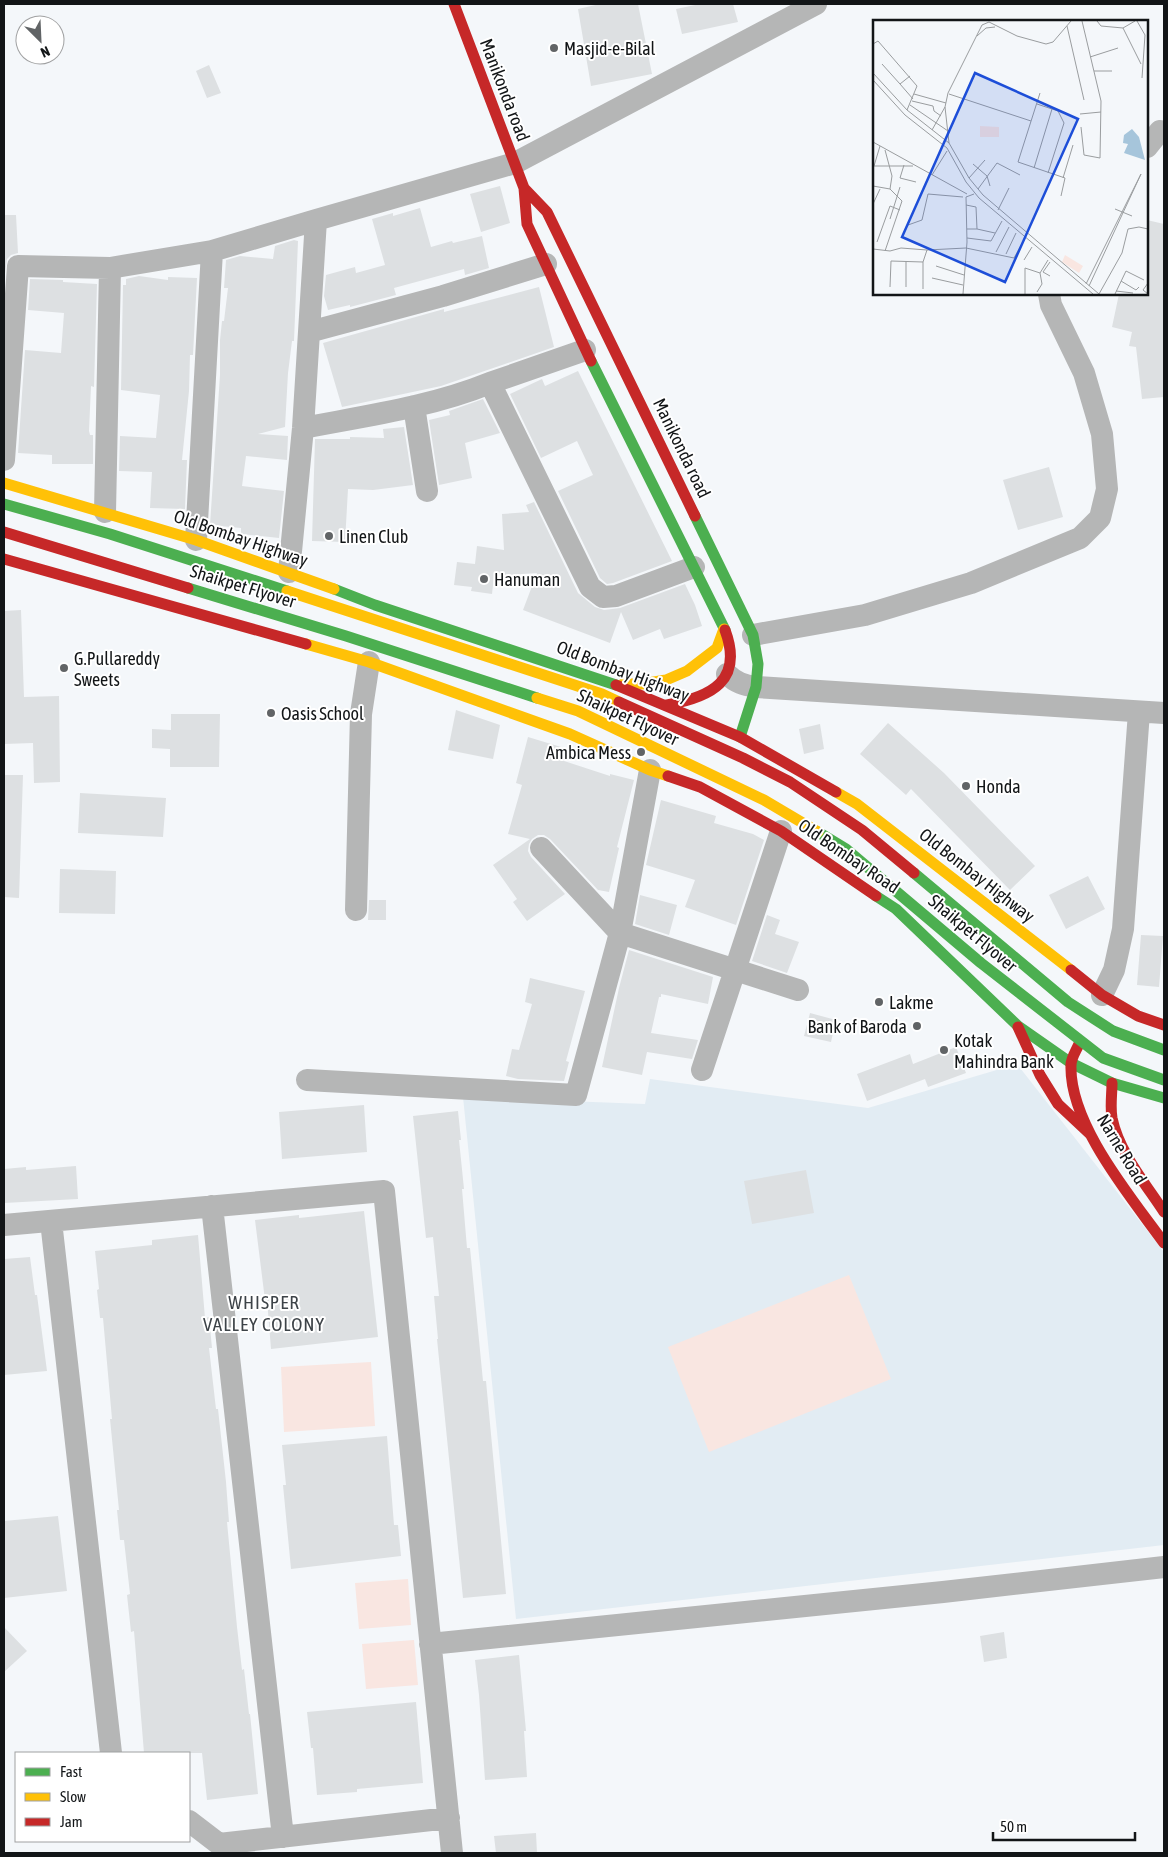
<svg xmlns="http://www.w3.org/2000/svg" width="1168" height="1857" font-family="'Asap Condensed',sans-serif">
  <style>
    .built { fill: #e2ecf3 }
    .green { fill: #f9e6e1 }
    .building { fill: #dde0e2 }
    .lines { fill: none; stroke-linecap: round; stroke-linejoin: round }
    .street { stroke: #b5b6b6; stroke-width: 22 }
    .fast { stroke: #4caf50; stroke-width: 11 }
    .slow { stroke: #ffc107; stroke-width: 11 }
    .jam { stroke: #c62828; stroke-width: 11 }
    .fast-bridge { stroke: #4caf50; stroke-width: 11 }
    .slow-bridge { stroke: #ffc107; stroke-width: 11 }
    .jam-bridge { stroke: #c62828; stroke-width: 11 }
    .poi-dot { fill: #616466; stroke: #fff; stroke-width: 2 }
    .labels { text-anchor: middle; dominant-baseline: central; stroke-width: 4; stroke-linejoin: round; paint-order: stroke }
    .poi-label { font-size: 18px; fill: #121517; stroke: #fff; text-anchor: start }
    .street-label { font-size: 18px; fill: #121517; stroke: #fff }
    .neighbourhood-label { font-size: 19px; letter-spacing: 1px; fill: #3d4348; stroke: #fff }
    .inset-road { fill: none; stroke: #9a9d9f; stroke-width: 1 }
    .view { fill: #1d4ed8; fill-opacity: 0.15; stroke: #1d4ed8; stroke-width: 2.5 }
    .inset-edge { fill: none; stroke: #121517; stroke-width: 2.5 }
  </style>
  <rect width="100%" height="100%" fill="#f4f7fa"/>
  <path class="built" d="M 1017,1064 L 1164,1252 L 1164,1545 L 516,1619 L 463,1097 L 645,1104 L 650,1079 L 868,1108 Z"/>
  <path class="green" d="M 849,1275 L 891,1379 L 709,1452 L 668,1347 Z
    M 371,1362 L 375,1426 L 284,1432 L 281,1367 Z
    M 408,1579 L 411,1625 L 359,1629 L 355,1583 Z
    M 414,1640 L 418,1685 L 366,1689 L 362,1644 Z"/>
  <path class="building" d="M 600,4 L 638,4 L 652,74 L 591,86 L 578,9 Z
    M 700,4 L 733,4 L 738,22 L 682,34 L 676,9 Z
    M 209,65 L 221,93 L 207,98 L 196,71 Z
    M 500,186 L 510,223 L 481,232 L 470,194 Z
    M 420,208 L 431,247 L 452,241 L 453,243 L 482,236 L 489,268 L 465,275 L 464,269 L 394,288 L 396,295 L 350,307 L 350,305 L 328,310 L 324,296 L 326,275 L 355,267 L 356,273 L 385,265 L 372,219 L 393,213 L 393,216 Z
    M 4,215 L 16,215 L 18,253 L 11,255 L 7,259 L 4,281 Z
    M 1147,220 L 1164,224 L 1164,397 L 1142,399 L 1136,347 L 1129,346 L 1132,332 L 1112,327 L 1119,294 L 1147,294 Z
    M 294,240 L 298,241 L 294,341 L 292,341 L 288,373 L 285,427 L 258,434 L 288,436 L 287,460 L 246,456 L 242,486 L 284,491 L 279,538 L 241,534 L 241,528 L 210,525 L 220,375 L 220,340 L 222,321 L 224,321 L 228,288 L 224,288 L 226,260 L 240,256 L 273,259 L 275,246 Z
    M 139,276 L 168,280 L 168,277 L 197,278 L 193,355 L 190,355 L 189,391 L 182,460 L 187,460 L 185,509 L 150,508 L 152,472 L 119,471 L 120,436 L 156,438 L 160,395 L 121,390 L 123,285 L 126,285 L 126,279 Z
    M 30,279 L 63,280 L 63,282 L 97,284 L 94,387 L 91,386 L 89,431 L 90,435 L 93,435 L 93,464 L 52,464 L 52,455 L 18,453 L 25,350 L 61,353 L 64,313 L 28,310 Z
    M 539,287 L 554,347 L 441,386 L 342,407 L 323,343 L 444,309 L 444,312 Z
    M 578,371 L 672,561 L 613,583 L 607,584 L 600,578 L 558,491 L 593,475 L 577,441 L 541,458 L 510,394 L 542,379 L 545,386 Z
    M 483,399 L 500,433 L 465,443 L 472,478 L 439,485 L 429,420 L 450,415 L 449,411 Z
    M 404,427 L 413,485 L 373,490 L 348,489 L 345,542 L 312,541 L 315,439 L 350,439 L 350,437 L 384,438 L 383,429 Z
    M 1049,467 L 1063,517 L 1018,530 L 1003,480 Z
    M 534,502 L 578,593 L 595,607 L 604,610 L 620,608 L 685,584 L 695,605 L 702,626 L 664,639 L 660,629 L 633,640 L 621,612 L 610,643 L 523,610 L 537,573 L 494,576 L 492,594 L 471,591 L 472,587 L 454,585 L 457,562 L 475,564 L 477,546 L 504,550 L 502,514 L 529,512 L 526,505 Z
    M 21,610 L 24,697 L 59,696 L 60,782 L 34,783 L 33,743 L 4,744 L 4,611 Z
    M 456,710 L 500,725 L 493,759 L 448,750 Z
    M 171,714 L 220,714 L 219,767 L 170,767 L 170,749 L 152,748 L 152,729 L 171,730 Z
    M 888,723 L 944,773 L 1035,866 L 1010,890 L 911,789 L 906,795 L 860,754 Z
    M 820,724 L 824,749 L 804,754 L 799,729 Z
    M 528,737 L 561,747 L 558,759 L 610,776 L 610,774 L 634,780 L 617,847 L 619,848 L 609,892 L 598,890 L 550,839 L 544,835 L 538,835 L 532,839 L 529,844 L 528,851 L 531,857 L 565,894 L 527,921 L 513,902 L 517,899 L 493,865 L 530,839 L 508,834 L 522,785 L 516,783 Z
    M 4,775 L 23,775 L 19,898 L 4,897 Z
    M 80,793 L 166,798 L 163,837 L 78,833 Z
    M 661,800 L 716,816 L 714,823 L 753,834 L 764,840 L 736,925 L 685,907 L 695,880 L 646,865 Z
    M 60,869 L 116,871 L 115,914 L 59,913 Z
    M 1088,876 L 1105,909 L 1066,929 L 1049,895 Z
    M 640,895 L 677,905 L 669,935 L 635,924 Z
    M 369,900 L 386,900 L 386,920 L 368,920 Z
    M 767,915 L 780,920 L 775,934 L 799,942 L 787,973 L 752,961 Z
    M 1141,935 L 1163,936 L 1159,987 L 1137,985 Z
    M 629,950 L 713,977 L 708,1004 L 661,994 L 661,997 L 659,997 L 651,1033 L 698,1040 L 692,1059 L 647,1052 L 642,1075 L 602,1067 L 619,988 Z
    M 530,978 L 585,991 L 566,1061 L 569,1062 L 564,1081 L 518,1079 L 506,1076 L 512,1049 L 519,1050 L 532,1004 L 525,1002 Z
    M 810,1013 L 836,1020 L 831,1042 L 804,1036 Z
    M 956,1047 L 966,1073 L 928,1087 L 925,1079 L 867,1101 L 857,1074 L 910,1054 L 913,1064 Z
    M 364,1105 L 367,1152 L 282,1159 L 279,1112 Z
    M 458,1111 L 461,1140 L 459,1140 L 464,1189 L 462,1189 L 467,1248 L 470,1248 L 483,1381 L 486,1381 L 506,1594 L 463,1598 L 437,1339 L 438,1339 L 434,1296 L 439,1296 L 433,1237 L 426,1238 L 413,1116 Z
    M 76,1166 L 78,1199 L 4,1203 L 4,1169 L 26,1167 L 26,1170 Z
    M 806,1170 L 814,1213 L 752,1224 L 744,1181 Z
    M 364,1211 L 378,1337 L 271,1349 L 267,1300 L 265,1300 L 255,1220 L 299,1215 L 299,1218 Z
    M 198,1235 L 205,1318 L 209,1317 L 212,1348 L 209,1348 L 216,1409 L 218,1409 L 226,1482 L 229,1522 L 227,1522 L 237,1627 L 242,1670 L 244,1669 L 249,1714 L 250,1714 L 258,1794 L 207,1800 L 202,1753 L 144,1753 L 134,1631 L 131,1632 L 127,1595 L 130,1594 L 124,1540 L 120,1540 L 117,1510 L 119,1510 L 110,1419 L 112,1419 L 108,1374 L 103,1318 L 100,1318 L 97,1290 L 99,1289 L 95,1251 L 152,1245 L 152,1240 Z
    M 30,1257 L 35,1295 L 37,1295 L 47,1371 L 4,1375 L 4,1259 Z
    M 387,1436 L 394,1525 L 398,1525 L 401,1556 L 291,1569 L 283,1485 L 286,1485 L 282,1445 Z
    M 58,1516 L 67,1591 L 4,1598 L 4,1521 Z
    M 4,1627 L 27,1651 L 4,1672 Z
    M 1004,1632 L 1007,1658 L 984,1662 L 980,1636 Z
    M 519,1655 L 526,1731 L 524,1731 L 527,1777 L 485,1780 L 479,1695 L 475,1660 Z
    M 416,1702 L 423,1783 L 357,1789 L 357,1792 L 317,1795 L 313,1748 L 311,1748 L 307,1712 Z
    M 536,1833 L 537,1853 L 496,1853 L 494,1836 Z"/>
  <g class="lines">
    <path class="street" d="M 1147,147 L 1160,131
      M 309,332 L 316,220
      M 585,350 L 490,383 L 590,587 L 603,597 L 616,596 L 694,567
      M 414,406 L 427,491
      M 303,428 C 365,416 431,407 490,383
      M 4,460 L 18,266 L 110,268 L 212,251 L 316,220 L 515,163 L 816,4
      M 105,512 L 110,268
      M 196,540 L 212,251
      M 289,572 L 303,428 L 309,332 L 443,296 L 546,264
      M 753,635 L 865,615 L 971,583 L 1080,538 L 1100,518 L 1107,489 L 1102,434 L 1084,373 L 1051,305 L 1049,294
      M 727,674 C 736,683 744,685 756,687 L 1164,713
      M 541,848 L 620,933 L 798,990
      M 356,910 L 361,714 L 369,662
      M 1102,995 L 1114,970 L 1123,929 L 1139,712
      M 702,1070 L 781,831
      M 307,1080 L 576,1095 L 620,933 L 650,770
      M 212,1206 L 283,1837
      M 51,1221 L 111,1753
      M 4,1225 L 384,1191 L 452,1853
      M 430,1644 L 943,1592 L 1164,1567
      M 189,1821 L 219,1844 L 449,1818"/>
    <path class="fast" d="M 591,361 L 725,630
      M 695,516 L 753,635 L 758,664 L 756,687 L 740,737
      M 334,589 L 375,605 L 616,685
      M 876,896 L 896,909 L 1018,1026 L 1071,1063 L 1112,1083 L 1164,1098"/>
    <path class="slow" d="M 4,483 L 196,540 L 334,589
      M 306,644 L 369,662 L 570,734 L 650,770 L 668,776
      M 623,684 L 642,684 L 666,680 L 687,671 L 717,648 L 724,629
      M 836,792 L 857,804 L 1071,970"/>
    <path class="jam" d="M 454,4 L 524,188 L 527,224 L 591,361
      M 524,188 L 547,212 L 695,516
      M 4,559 L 306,644
      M 616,685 L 740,737 L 836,792
      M 667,705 C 711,697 744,681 725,630
      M 668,776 L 700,787 L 781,831 L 876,896
      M 1071,970 L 1102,995 L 1138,1016 L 1164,1025
      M 1018,1027 L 1040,1075 L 1058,1104 L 1090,1134
      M 1079,1044 C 1076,1051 1071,1058 1071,1065 C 1069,1124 1131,1197 1164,1243
      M 1112,1083 C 1112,1094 1110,1107 1112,1118 C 1119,1152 1145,1183 1164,1212"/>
    <path class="fast-bridge" d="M 4,504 L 110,534 L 287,591
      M 188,588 L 346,636 L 537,698
      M 818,832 L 846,849 L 981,963 L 1103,1058 L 1164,1080
      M 914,873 L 1068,1002 L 1113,1031 L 1164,1050"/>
    <path class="slow-bridge" d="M 287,591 L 602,694 L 619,702
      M 537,698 L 578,711 L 764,800 L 818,832"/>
    <path class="jam-bridge" d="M 4,532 L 188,588
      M 619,702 L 743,758 L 790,782 L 862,830 L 914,873"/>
  </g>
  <g class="poi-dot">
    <circle cx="554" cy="48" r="5"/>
    <circle cx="329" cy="536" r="5"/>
    <circle cx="484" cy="579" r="5"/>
    <circle cx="64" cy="668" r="5"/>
    <circle cx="271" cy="713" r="5"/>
    <circle cx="641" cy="752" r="5"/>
    <circle cx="966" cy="786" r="5"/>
    <circle cx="879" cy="1002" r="5"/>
    <circle cx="917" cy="1026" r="5"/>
    <circle cx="944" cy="1050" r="5"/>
  </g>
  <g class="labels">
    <g class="poi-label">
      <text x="564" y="48">Masjid-e-Bilal</text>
      <text x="339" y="536">Linen Club</text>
      <text x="494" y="579">Hanuman</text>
      <text x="74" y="658">G.Pullareddy<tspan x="74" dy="21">Sweets</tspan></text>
      <text x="281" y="713">Oasis School</text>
      <text x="631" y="752" text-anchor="end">Ambica Mess</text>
      <text x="976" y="786">Honda</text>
      <text x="889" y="1002">Lakme</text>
      <text x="907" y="1026" text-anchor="end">Bank of Baroda</text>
      <text x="954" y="1040">Kotak<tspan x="954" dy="21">Mahindra Bank</tspan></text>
    </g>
    <g class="street-label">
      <text transform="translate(505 90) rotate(69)">Manikonda road</text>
      <text transform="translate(682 448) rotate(64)">Manikonda road</text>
      <text transform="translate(241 538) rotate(19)">Old Bombay Highway</text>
      <text transform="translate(243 586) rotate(17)">Shaikpet Flyover</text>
      <text transform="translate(623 671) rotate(21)">Old Bombay Highway</text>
      <text transform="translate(628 717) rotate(25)">Shaikpet Flyover</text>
      <text transform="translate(849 856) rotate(34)">Old Bombay Road</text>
      <text transform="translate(977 875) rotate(38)">Old Bombay Highway</text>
      <text transform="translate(973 933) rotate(40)">Shaikpet Flyover</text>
      <text transform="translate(1122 1149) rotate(59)">Narne Road</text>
    </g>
    <g class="neighbourhood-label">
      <text x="264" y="1302">WHISPER<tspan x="264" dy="22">VALLEY COLONY</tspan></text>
    </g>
  </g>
  <g transform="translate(873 20)">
    <rect width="275" height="275" fill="#f4f7fa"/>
    <path d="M 107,106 L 126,107 L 126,117 L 107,117 ZM 192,235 L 210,246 L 206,253 L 189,242 Z" fill="#f9e6e1"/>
    <path d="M 259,109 L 266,117 L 272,140 L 251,133 L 255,124 L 250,123 L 251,115 Z" fill="#a6c5db"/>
    <path class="inset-road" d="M 224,1 L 228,6 L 250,8 L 262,1M 264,1 L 272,15 L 269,58M 194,6 L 211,80M 250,8 L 268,44M 104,16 L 113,8 L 122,7M 0,24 L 5,21 L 44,66 L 34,90M 217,37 L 245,28M 9,44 L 27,64M 221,51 L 239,51M 0,53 L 34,90 L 76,123 L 96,158 L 110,175 L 226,274M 37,56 L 27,64 L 40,79M 0,60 L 32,95 L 74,128 L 93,162 L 106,178 L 220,274M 167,73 L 145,142 L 192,158 L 188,176M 41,74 L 73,83M 76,74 L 158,101M 39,81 L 60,86 L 61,91 L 68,96M 164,84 L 185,91 L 191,103 L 175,153M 37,85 L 75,111M 207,94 L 228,92M 208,107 L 211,135 L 227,138 L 228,81 L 209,1M 59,110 L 72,87M 0,122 L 94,174M 76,123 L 72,87 L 75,73 L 109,5 L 116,2 L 144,16 L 173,24 L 180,22 L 198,1M 12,130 L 19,156 L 17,169M 100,144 L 114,156 L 117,166M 31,145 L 27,158 L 43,162M 0,146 L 40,146M 1,146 L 7,126M 161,148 L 179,89M 59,155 L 74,131M 96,158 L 112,140M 190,158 L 200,125M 0,166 L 17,169 L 29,181 L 12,231M 105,169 L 124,143 L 147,155M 0,184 L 7,169M 93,185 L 103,187 L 104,209 L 94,209M 242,189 L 259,196M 125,190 L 136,168M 17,199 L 27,167M 35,205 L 49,200 L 55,174 L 90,177M 104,209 L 122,213M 94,218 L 118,221 L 129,201M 4,222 L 17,186 L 27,190M 0,229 L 17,231 L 28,228 L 54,230 L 93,228 L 141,238 L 151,220M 123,232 L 136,207M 133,234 L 143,213M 151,240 L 159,227M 33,241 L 33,267M 63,246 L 91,255M 177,256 L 170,252 L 177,242M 59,258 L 90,265M 248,261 L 263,270 L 266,267M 213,264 L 268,154 L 216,266M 17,267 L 18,241 L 50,242M 50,269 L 50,242 L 54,230M 243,271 L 260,273M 164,272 L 169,264 L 167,253 L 175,240M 90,274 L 94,222 L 93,177 L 101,174M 152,274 L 152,248 L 167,253M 226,274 L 249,233 L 255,209 L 266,207 L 275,209M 242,274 L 253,251 L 271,260M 275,274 L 270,270 L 275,263"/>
    <path class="view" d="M 102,53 L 205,99 L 132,262 L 29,217 Z"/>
    <rect width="275" height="275" class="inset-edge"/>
  </g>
  <rect width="1168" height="1857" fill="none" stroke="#121517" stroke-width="10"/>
  <rect x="15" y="1752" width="175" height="90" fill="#ffffff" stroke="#a0a1a2"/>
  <rect x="25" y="1768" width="25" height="8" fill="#4caf50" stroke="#a0a1a2"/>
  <text x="60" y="1777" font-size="15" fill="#121517">Fast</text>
  <rect x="25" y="1793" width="25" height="8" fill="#ffc107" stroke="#a0a1a2"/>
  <text x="60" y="1802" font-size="15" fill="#121517">Slow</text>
  <rect x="25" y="1818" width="25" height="8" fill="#c62828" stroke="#a0a1a2"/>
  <text x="60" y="1827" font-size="15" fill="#121517">Jam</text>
  <g transform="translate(40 40) rotate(156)"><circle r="24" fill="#ffffff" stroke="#a0a1a2"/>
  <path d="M0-4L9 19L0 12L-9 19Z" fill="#616466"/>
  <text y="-8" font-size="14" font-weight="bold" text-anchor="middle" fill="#121517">N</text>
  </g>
  <path d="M993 1832v8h142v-8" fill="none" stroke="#121517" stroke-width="2.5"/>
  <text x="1000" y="1832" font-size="15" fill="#121517" stroke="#ffffff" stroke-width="4" paint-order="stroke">50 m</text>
</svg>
